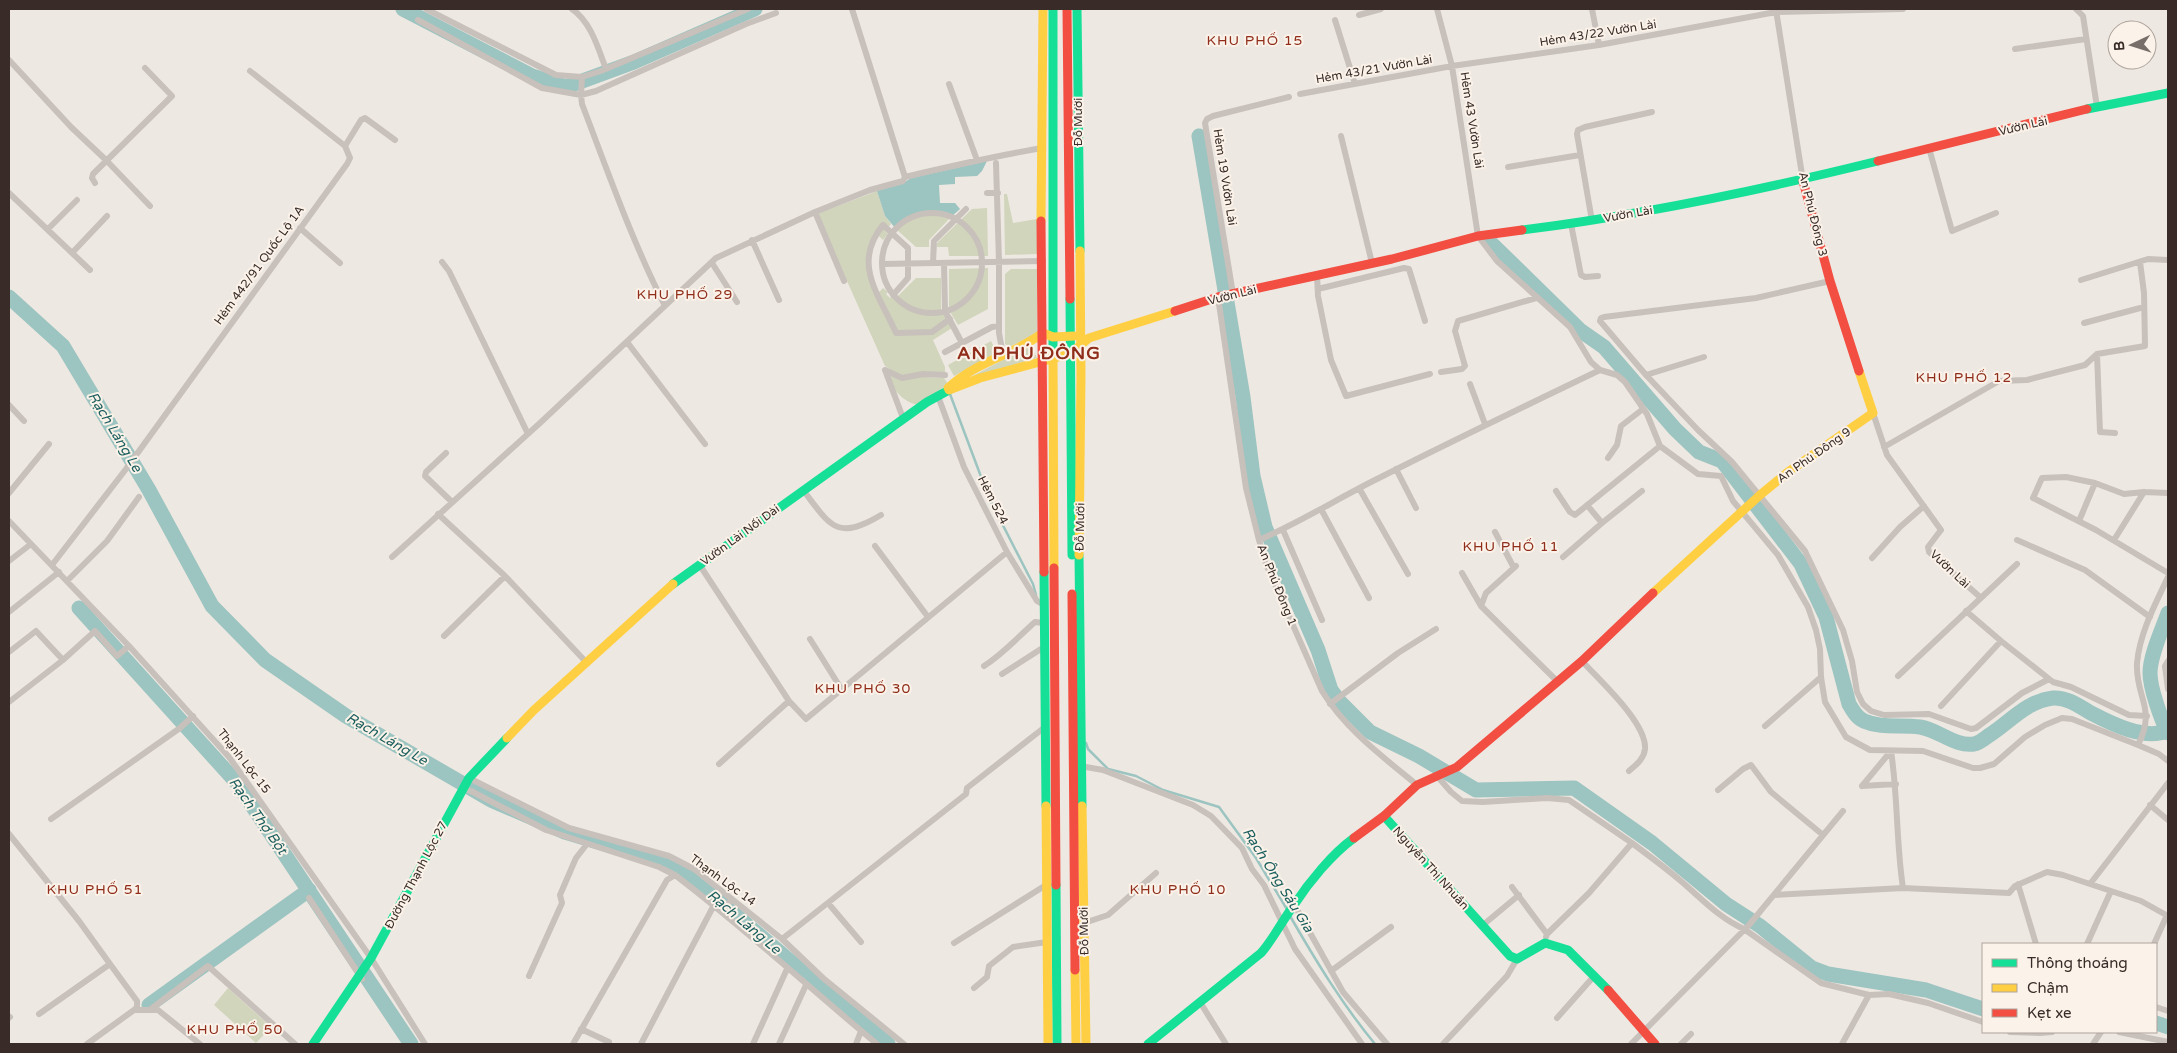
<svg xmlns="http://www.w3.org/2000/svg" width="2177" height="1053" font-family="'Varela Round',sans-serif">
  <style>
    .green { fill: #d1d5bb }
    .water { fill: #9cc4c0 }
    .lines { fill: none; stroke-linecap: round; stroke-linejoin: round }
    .stream { stroke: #9cc4c0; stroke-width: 2.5 }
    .river { stroke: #9cc4c0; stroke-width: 15 }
    .street { stroke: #c8c0bb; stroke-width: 6 }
    .fast { stroke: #16e098; stroke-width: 9 }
    .slow { stroke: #ffcf43; stroke-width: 9 }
    .jam { stroke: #f24e42; stroke-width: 9 }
    .labels { text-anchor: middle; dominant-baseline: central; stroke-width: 4; stroke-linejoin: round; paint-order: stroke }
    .street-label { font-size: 12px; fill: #392c28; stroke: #fbf2e9 }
    .neighbourhood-label { font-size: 14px; letter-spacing: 1px; fill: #8f2d1a; stroke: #fbf2e9 }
    .water-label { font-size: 14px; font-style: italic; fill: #1a5f5e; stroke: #fbf2e9 }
    .district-label { font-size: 18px; font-weight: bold; letter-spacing: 1px; fill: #8f2d1a; stroke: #fbf2e9 }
  </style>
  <rect width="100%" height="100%" fill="#eee8e2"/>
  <path class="green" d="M 877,191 L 885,216 L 891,224 L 885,231 L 888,234 L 883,240 L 877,234 L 868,265 L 878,293 L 883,288 L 888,292 L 886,294 L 890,298 L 893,295 L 897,297 L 916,278 L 941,278 L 941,312 L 945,311 L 952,328 L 933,340 L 945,367 L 945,372 L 902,377 L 885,366 L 817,214 Z
    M 1004,194 L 1007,194 L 1013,223 L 1037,219 L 1037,254 L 1005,255 Z
    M 987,208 L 988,256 L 949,256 L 948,247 L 937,247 L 937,243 L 972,209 Z
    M 935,214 L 951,217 L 929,240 L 929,247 L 916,247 L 896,229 C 907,218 920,213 935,214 Z
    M 988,268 L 988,309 L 958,325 L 949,310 L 949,269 Z
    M 1011,269 L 1037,269 L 1037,333 L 1009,347 L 1005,344 L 1005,274 Z
    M 991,341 L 997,353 L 954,376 L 948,365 Z
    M 1031,345 L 1037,358 L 967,379 Z
    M 890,375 L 944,378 L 948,384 L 918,405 C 904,402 891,390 890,375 Z
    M 228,988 L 271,1027 L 256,1043 L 214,1005 Z"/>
  <path class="water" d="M 987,161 L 982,171 L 977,176 L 955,177 L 955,184 L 939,185 L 940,203 L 955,203 L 960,209 L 951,217 C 931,210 912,214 896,229 L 885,216 L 877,191 L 905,182 L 911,178 Z"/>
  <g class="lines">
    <path class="stream" d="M 950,394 L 989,498 L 1033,584 L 1036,595
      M 1086,743 L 1088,749 L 1108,769 L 1136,776 L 1163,790 L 1219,807 L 1256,858 L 1288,911
      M 1290,916 C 1316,961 1342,1004 1375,1044"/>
    <path class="river" d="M 403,9 L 532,76 L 566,87 L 634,62 L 755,9
      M 1199,136 L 1243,397 L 1253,476 L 1265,527 L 1318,650 L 1331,690 L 1339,701 L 1370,732 L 1419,756 L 1476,790 L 1574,788 L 1652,843 L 1726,904 L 1760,926 L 1812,968 L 1828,974 L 1926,990 L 1983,1009
      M 1491,243 L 1581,331 L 1604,347 L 1675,429 L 1699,452 L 1722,461 L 1801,564 L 1826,617 L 1849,704 C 1853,711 1857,718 1864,721 C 1882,729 1901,724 1920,727 C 1939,730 1955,747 1974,744 C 1979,743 1984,739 1988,736 C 2009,723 2026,701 2053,698 C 2067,697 2079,706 2091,713 C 2112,724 2144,740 2167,731
      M 9,297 L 63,346 L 149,490 L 212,606 L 265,660 L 346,716 L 491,800 L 565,832 L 658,860 L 687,874 L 888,1044
      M 79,608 L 237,783 L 411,1044
      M 2168,613 C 2162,630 2150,655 2150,673 C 2150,688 2161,719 2168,733
      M 149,1005 L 309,890
      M 2156,1023 L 2168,1027"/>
    <path class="street" d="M 426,9 L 556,75 L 582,77 L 601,71 L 748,9
      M 572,9 C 591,22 598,48 606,69
      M 852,9 L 905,177
      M 1437,9 L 1452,66 L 1478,236 L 1497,261 L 1570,327 L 1591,362 L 1600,370 L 1617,375 L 1625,382 L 1647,414 L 1660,446 L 1698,474 L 1721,476 L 1733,501 L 1778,555 L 1808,607 L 1816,630 L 1820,649 L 1821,677 L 1825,702 L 1846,737 L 1870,750 L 1923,751 L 1973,768 L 1980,768 L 1994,764 L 2025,737 L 2045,725 L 2062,718 L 2072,719 L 2138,745
      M 1592,9 L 1599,45
      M 2076,9 L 2083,16 L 2097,107
      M 1776,10 L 1803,181
      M 1359,15 L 1381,9
      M 418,20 L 542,88 L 581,95 L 596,91 L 746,24 L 776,13
      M 1335,20 L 1355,84
      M 2015,49 L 2086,39
      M 9,60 L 71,127 L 106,160 L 150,206
      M 250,71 L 345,146
      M 582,77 L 581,95 L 582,104 C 608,172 632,241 665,306
      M 949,84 L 977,160
      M 1300,94 L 1452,66 L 1599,45 L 1776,12 L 1903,9
      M 1341,136 L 1372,263
      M 1929,148 L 1952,231 L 1996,213
      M 996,163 L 999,262 L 999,333 L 1003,355
      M 1508,167 L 1580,155
      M 95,183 L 92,178 L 93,174 L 172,96 L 145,68
      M 9,193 L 90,270
      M 987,193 L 998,193
      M 815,212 L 844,281
      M882 263a50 50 0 1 1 100 0a50 50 0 1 1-100 0Z
      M 1592,221 L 1577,134 L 1578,130 L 1585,127 L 1652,112
      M 1571,224 L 1581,275 L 1585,277 L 1598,276
      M 300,228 L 340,263
      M 48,229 L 77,200
      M 752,240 L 779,300
      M 72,253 L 107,216
      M 442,262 L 449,271 L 528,434
      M 712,263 L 737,302
      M 933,263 L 934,241 L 966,209
      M 944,263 L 945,311 L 962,343
      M 882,264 L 1043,261
      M 1317,275 L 1318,296 L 1331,360 L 1346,396 L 1430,374
      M 2081,280 L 2148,259 L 2168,260
      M 1830,281 L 1756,298 L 1604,317 L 1601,318 L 1600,321 L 1646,375 L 1698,430 L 1732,462 L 1805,551 L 1843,630 L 1852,661 L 1857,692 L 1863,704 L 1871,711 L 1884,715 L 1929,714 L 1971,729 L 1976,728 L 2022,693 L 2049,679
      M 1318,289 L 1404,268 L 1409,269 L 1425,321
      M 1233,294 L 1205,123 L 1207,119 L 1213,116 L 1289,97
      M 893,295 L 908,278 L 908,248 L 883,225 C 851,264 880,296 896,333 L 932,332 L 950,319
      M 1218,297 L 1246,488 L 1259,540 L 1266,564 L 1322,691 C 1346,730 1382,756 1417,785
      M 2084,323 L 2144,307
      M 627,342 L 705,444
      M 945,352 L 992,327 L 999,326
      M 2097,354 L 2100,432 L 2115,433
      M 885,370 L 902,378 L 923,374 L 945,375
      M 885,370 L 903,418
      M 1441,372 L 1462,369 L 1465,366 L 1455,331 L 1458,321 L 1536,298
      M 1646,375 L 1704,357
      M 1470,384 L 1485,424
      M 938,396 L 964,467 L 1007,552 L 1037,601 L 1044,605
      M 9,405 L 24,421
      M 1873,413 L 1887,455 L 1941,530 L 1928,547 L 1929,552 L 1980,597
      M 1884,447 L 1999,381 L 2027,380 L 2085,365 L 2097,354 L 2145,346 L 2144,293 L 2140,262
      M 446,453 L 426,472 L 425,476 L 452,502
      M 1608,458 L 1617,445 L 1621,426 L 1643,409
      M 1396,469 L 1416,508
      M 2095,483 L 2124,494 L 2144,492 L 2168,493
      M 1359,488 L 1408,574
      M 803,490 C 830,525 836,542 881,515
      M 1556,491 L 1570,512 L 1575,515 L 1660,446
      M 9,493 L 49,444
      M 1321,509 L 1369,598
      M 438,514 L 505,576 L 587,663
      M 9,521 L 129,646 L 229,757 L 371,958 L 425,1044
      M 2079,521 L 2095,483 L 2066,477 L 2042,478 L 2033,498 L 2096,530 L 2168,573
      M 1602,523 L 1642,491
      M 1283,530 L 1322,620
      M 1495,532 L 1514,568
      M 1259,540 C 1301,522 1340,497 1381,477 C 1454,440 1527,405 1600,370
      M 2017,540 L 2085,570 L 2150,617
      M 2114,540 L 2144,492
      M 875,546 L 928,617
      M 392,557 L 540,423 L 716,258 L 815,212 L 870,190 L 903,181 L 905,177 C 951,166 996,156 1042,148
      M 1563,557 L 1602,523 L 1587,505
      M 1872,558 L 1900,527 L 1924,506
      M 9,561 L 31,544
      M 699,564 L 789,701 L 806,719 L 1007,552
      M 52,565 L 126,469 L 347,164 L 350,158 L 345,146 L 361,120 L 365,118 L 395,140
      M 1462,573 L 1481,606 L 1558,682
      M 2168,577 C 2155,605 2140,632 2137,663 C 2135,697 2157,708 2138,745 L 2159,754 L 2168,761
      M 67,581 L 107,541 L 139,497
      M 1481,606 L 1486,593 L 1516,566
      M 1966,611 L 2001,641 L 2053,682 L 2071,687 L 2129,715 L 2147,716
      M 9,612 L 59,572
      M 444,636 L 505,576
      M 810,639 L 842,690
      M 9,652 L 36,631 L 63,660
      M 1582,661 C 1600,681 1647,723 1645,749 C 1644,759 1636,765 1629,771
      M 2168,661 L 2165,666 L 2168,689
      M 984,666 C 1003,654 1018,637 1035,622 L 1044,623
      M 1002,674 L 1044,647
      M 1898,676 L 2017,564
      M 9,702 L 63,660 L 95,631 L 117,656 L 129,646
      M 1330,704 L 1398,653 L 1436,629
      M 1941,706 L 2001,641
      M 1765,726 L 1821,677
      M 1891,751 C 1898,796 1896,842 1903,888
      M 719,764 L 789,701
      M 1080,766 L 1103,770 L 1193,805 L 1211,816 L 1242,848 L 1252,869 L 1264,885 L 1295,949 L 1362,1044
      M 1437,776 L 1451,792 L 1462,801 L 1483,802 L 1547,798 L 1569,800 L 1632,843
      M 469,778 L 569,828 L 669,856 L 694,869 L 782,939 L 823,978 L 904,1044
      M 1862,786 L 1891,751
      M 1862,786 L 1896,784
      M 462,788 L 471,791 L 546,830 L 659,867 L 675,875
      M 1718,790 L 1743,769 L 1751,765 L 1771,792 L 1823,835
      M 2150,805 L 2168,820
      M 51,819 L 180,728 L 193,716
      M 9,834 L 79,921 L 110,964
      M 2018,884 L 2036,944
      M 2090,884 L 2168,783
      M 1512,887 L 1547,934 L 1546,937
      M 1774,895 L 1903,888 L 2009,893 L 2015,886 L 2047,872 L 2063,875 L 2141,901 L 2168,916
      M 309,898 L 362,979
      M 828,903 L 861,942
      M 1294,904 L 1343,992 L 1387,1044
      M 722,911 L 732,899
      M 1084,923 L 1108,915 L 1156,873
      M 1483,925 L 1519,895
      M 1547,934 L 1589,893 L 1632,843 C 1649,856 1666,868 1682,882 C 1702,899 1719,918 1744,929 L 1821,983 L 1869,995 L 1889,994 L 1928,1003 L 1983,1022
      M 782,939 L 966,794 L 967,788 L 1045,727
      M 954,943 L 1046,885
      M 2087,944 L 2111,891
      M 2154,944 L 2167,915
      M 1331,971 L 1391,927
      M 529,976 L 562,903 L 560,895 L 576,858 L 587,844
      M 974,988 L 987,977 L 989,966 L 1013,947 L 1047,942
      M 1200,1002 L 1226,1044
      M 2156,1007 L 2168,1011
      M 151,1009 L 208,966 L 295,1044
      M 39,1014 L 110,964 L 137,1001 L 137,1007 L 134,1010
      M 9,1018 L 10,1017
      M 1557,1018 L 1595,975
      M 581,1029 L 609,1042
      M 2010,1032 L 2040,1033 L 2052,1032
      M 2119,1032 L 2168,1042
      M 87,1044 L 134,1010 L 158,1010 L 200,1044
      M 573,1044 L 667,880 L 675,875 C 745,928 809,988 877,1044
      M 641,1044 L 714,905
      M 753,1044 L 787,969
      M 779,1044 L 806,985
      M 856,1044 L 861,1031
      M 1443,1044 L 1507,976 L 1517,959
      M 1631,1044 L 1749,925 L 1843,811
      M 1681,1044 L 1691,1034
      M 1842,1044 L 1869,995
      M 2093,1044 L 2101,1032"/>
    <path class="fast" d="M 1053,9 L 1053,353
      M 1077,9 L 1080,251
      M 2087,109 L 2168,93
      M 1522,230 C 1642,215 1761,190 1878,161
      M 1070,299 L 1072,555
      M 1079,555 L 1082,806
      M 1044,572 L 1046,806
      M 673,584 L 927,402 L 949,390
      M 1384,816 L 1510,956 L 1517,959 L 1545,943 L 1568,950 L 1608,990
      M 1056,885 L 1057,1044
      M 313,1044 L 371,958 L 469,778 L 507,738
      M 1148,1044 L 1261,953 C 1274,938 1282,921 1294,905 C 1309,882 1332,854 1354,838"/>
    <path class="slow" d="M 1041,221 L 1043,9
      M 1053,353 L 1054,568
      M 948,388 C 975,362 1013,355 1043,333 L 1053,337 L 1074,336
      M 949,390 L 980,378 L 1070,354 L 1089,338 L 1175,311
      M 1079,555 L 1081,376 L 1080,251
      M 1653,593 L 1760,495 L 1788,472 L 1873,413 L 1859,371
      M 507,738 L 534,710 L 673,584
      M 1046,806 L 1048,1044
      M 1082,806 L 1086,1044
      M 1075,970 L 1076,1044"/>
    <path class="jam" d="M 1067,9 L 1070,299
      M 1878,161 L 2087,109
      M 1803,181 L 1830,281 L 1859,371
      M 1041,221 L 1044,572
      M 1175,311 L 1218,297 L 1392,259 L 1478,236 L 1522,230
      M 1054,568 L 1056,885
      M 1072,594 L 1075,970
      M 1354,838 L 1384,816 L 1417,785 L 1457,767 L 1582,661 L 1653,593
      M 1608,990 L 1655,1044"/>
  </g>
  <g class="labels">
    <g class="street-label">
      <text transform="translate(1598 33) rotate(-9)">Hẻm 43/22 Vườn Lài</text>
      <text transform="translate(1374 69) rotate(-10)">Hẻm 43/21 Vườn Lài</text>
      <text transform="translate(1472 120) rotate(81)">Hẻm 43 Vườn Lài</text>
      <text transform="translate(1078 122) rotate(-90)">Đỗ Mười</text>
      <text transform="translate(2023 126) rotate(-13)">Vườn Lài</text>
      <text transform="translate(1225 177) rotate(81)">Hẻm 19 Vườn Lài</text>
      <text transform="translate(1628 214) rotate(-10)">Vườn Lài</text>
      <text transform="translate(1813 214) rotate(76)">An Phú Đông 3</text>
      <text transform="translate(259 265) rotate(-54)">Hẻm 442/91 Quốc Lộ 1A</text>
      <text transform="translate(1232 295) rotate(-14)">Vườn Lài</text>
      <text transform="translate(1814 455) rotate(-35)">An Phú Đông 9</text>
      <text transform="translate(993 500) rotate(63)">Hẻm 524</text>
      <text transform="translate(1080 527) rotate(-89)">Đỗ Mười</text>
      <text transform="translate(740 535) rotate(-36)">Vườn Lài Nối Dài</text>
      <text transform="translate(1950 569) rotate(43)">Vườn Lài</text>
      <text transform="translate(1277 585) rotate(68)">An Phú Đông 1</text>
      <text transform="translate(244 761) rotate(52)">Thạnh Lộc 15</text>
      <text transform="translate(1431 868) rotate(48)">Nguyễn Thị Nhuần</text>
      <text transform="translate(416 875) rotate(-62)">Đường Thạnh Lộc 27</text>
      <text transform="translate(723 880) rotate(36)">Thạnh Lộc 14</text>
      <text transform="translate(1084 931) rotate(-91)">Đỗ Mười</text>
    </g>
    <g class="neighbourhood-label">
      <text x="1255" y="40">KHU PHỐ 15</text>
      <text x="685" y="294">KHU PHỐ 29</text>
      <text x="1964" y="377">KHU PHỐ 12</text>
      <text x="1511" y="546">KHU PHỐ 11</text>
      <text x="863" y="688">KHU PHỐ 30</text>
      <text x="95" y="889">KHU PHỐ 51</text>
      <text x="1178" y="889">KHU PHỐ 10</text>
      <text x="235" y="1029">KHU PHỐ 50</text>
    </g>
    <g class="water-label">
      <text transform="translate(115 432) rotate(59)">Rạch Láng Le</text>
      <text transform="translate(387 739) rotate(30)">Rạch Láng Le</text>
      <text transform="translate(258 816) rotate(55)">Rạch Thợ Bột</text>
      <text transform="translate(1278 880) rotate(58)">Rạch Ông Sáu Gia</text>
      <text transform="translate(744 922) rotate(40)">Rạch Láng Le</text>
    </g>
    <g class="district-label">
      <text x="1029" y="353">AN PHÚ ĐÔNG</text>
    </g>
  </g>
  <rect width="2177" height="1053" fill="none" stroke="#392c28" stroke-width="20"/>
  <rect x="1982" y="943" width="175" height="90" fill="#fbf2e9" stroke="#ada39c"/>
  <rect x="1992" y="959" width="25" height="8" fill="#16e098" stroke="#ada39c"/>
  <text x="2027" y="968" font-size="15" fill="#392c28">Thông thoáng</text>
  <rect x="1992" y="984" width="25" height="8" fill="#ffcf43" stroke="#ada39c"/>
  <text x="2027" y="993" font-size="15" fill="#392c28">Chậm</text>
  <rect x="1992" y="1009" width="25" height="8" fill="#f24e42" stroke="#ada39c"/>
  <text x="2027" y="1018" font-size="15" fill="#392c28">Kẹt xe</text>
  <g transform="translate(2132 45) rotate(266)"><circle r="24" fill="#fbf2e9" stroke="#ada39c"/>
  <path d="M0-4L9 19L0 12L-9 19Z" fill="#786e69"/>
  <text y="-8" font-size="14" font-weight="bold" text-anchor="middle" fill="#392c28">B</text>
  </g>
</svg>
